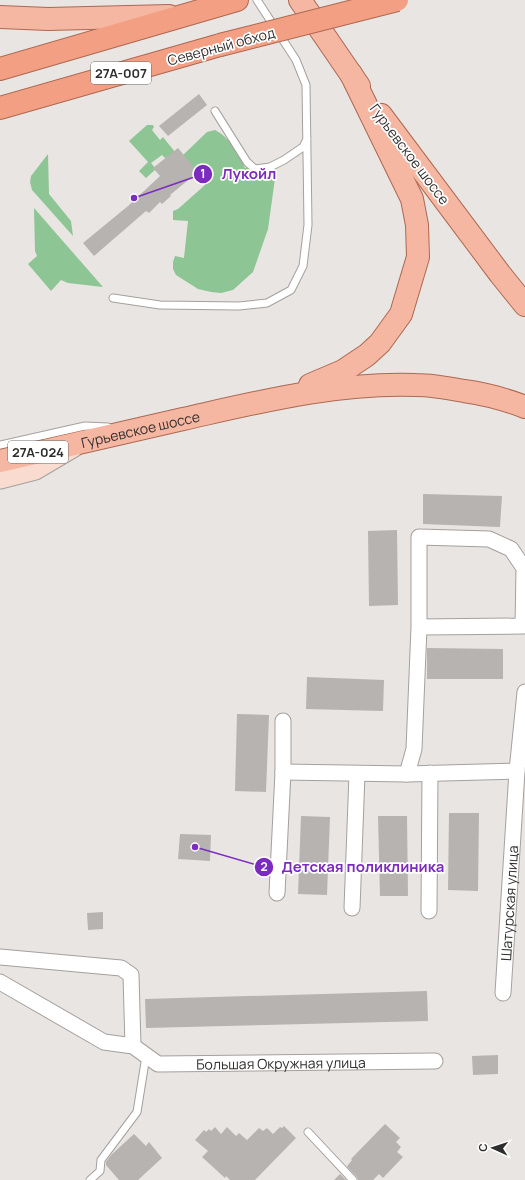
<svg xmlns="http://www.w3.org/2000/svg" width="525" height="1180" font-family="Manrope,sans-serif">
  <style>
    .green { fill: #8dc594 }
    .building { fill: #b7b3b1 }
    .lines { fill: none; stroke-linecap: round; stroke-linejoin: round }
    .service-casing { stroke: #a4a09e; stroke-width: 9 }
    .minor-casing { stroke: #a4a09e; stroke-width: 17 }
    .secondary-casing { stroke: #a4a09e; stroke-width: 23 }
    .primary-casing { stroke: #ac6851; stroke-width: 24 }
    .trunk-casing { stroke: #ac6851; stroke-width: 24 }
    .service { stroke: #fff; stroke-width: 7 }
    .minor { stroke: #fff; stroke-width: 15 }
    .secondary { stroke: #fadbd0; stroke-width: 21 }
    .primary { stroke: #f6b7a2; stroke-width: 22 }
    .trunk { stroke: #f39f83; stroke-width: 22 }
    .trunk-bridge-casing { stroke: #ac6851; stroke-width: 24; stroke-linecap: butt }
    .trunk-bridge { stroke: #f39f83; stroke-width: 22 }
    .labels { text-anchor: middle; dominant-baseline: central; stroke-width: 3.5; stroke-linejoin: round; paint-order: stroke }
    .shield { fill: #fff; stroke: #6d6d6c; stroke-width: 1 }
    .shield-label { font-size: 13px; font-weight: bold; fill: #2f2e2d }
    .street-label { font-size: 14px; fill: #2f2e2d; stroke: #fff }
    .leader { fill: none; stroke: #7b2cbf; stroke-width: 1.5 }
    .callout-dot { fill: #7b2cbf; stroke: #fff; stroke-width: 1.5 }
    .mark-label { font-size: 12px; text-anchor: middle; font-weight: bold; fill: #fff }
    .callout-label { font-size: 15px; text-anchor: middle; font-weight: bold; fill: #7b2cbf; stroke: #fff; stroke-width: 3.5; stroke-linejoin: round; paint-order: stroke }
  </style>
  <rect width="100%" height="100%" fill="#e9e5e3"/>
  <path class="green" d="M 147,125 L 153,125 L 154,127 L 152,130 L 160,140 L 163,137 L 175,152 L 166,159 L 162,155 L 151,163 L 156,169 L 146,178 L 139,171 L 148,162 L 129,141 Z
    M 215,130 C 229,137 239,153 245,168 L 263,164 L 277,164 L 268,229 L 253,272 L 233,290 L 221,293 L 211,292 L 198,289 L 176,275 L 173,269 L 173,262 L 175,256 L 184,258 L 188,221 L 173,220 L 173,211 L 178,209 L 205,185 L 181,157 L 207,132 Z
    M 48,154 L 49,194 L 71,221 L 73,236 L 32,190 L 30,182 L 31,176 Z
    M 34,208 L 103,287 L 68,283 L 61,280 L 51,291 L 28,264 L 37,256 L 35,251 Z"/>
  <path class="building" d="M 199,94 L 207,105 L 168,136 L 159,126 Z
    M 178,148 L 198,172 L 170,195 L 171,196 L 162,204 L 160,202 L 149,213 L 146,211 L 94,256 L 83,243 L 128,206 L 160,176 L 153,168 Z
    M 423,494 L 502,496 L 500,527 L 423,524 Z
    M 397,530 L 398,605 L 369,606 L 368,531 Z
    M 427,648 L 503,649 L 503,679 L 427,679 Z
    M 307,677 L 384,680 L 383,711 L 306,709 Z
    M 237,714 L 269,715 L 266,792 L 235,791 Z
    M 449,813 L 479,813 L 478,891 L 448,890 Z
    M 301,816 L 330,817 L 327,895 L 298,894 Z
    M 378,816 L 407,816 L 408,896 L 380,896 Z
    M 180,834 L 211,835 L 210,861 L 178,859 Z
    M 103,912 L 103,929 L 88,930 L 87,913 Z
    M 427,991 L 428,1021 L 146,1028 L 145,999 Z
    M 498,1055 L 498,1074 L 473,1075 L 472,1056 Z
    M 385,1124 L 400,1138 L 396,1142 L 401,1147 L 397,1152 L 403,1157 L 383,1178 L 379,1174 L 373,1180 L 358,1180 L 357,1177 L 347,1167 L 348,1165 L 352,1160 L 351,1159 Z
    M 284,1126 L 296,1138 L 255,1180 L 230,1180 L 226,1176 L 225,1178 L 202,1157 L 208,1151 L 195,1140 L 204,1130 L 206,1132 L 209,1129 L 211,1131 L 215,1127 L 221,1134 L 227,1127 L 236,1136 L 239,1133 L 247,1140 L 259,1128 L 263,1131 L 267,1128 L 273,1134 L 280,1127 L 282,1128 Z
    M 134,1134 L 146,1146 L 149,1142 L 162,1158 L 138,1180 L 119,1180 L 106,1165 L 106,1162 L 111,1155 Z
    M 340,1174 L 346,1180 L 334,1180 Z"/>
  <g class="lines">
    <g class="service-casing">
      <path id="service" d="M 215,111 L 247,162 L 255,169 L 270,167 L 284,160 L 303,147 L 307,139
        M 113,298 L 160,305 L 239,306 L 267,303 L 291,290 L 303,266 L 308,225 L 306,85 L 296,60 L 257,0
        M 0,445 L 85,426 L 108,427
        M 308,1132 L 353,1180
        M 90,1180 L 100,1171 L 101,1160 L 137,1112 L 146,1056"/>
    </g>
    <g class="minor-casing">
      <g id="minor">
        <path d="M 283,772 L 407,774 L 517,771"/>
        <path d="M 407,774 L 414,749 L 419,627 L 419,537 L 489,539 L 511,549 L 524,568 L 523,626 L 419,627"/>
        <path d="M 277,893 L 283,772 L 283,721"/>
        <path d="M 352,908 L 357,774"/>
        <path d="M 429,911 L 430,773"/>
        <path d="M 0,957 L 121,968 L 131,975 L 133,1046"/>
        <path id="s1" d="M 0,982 L 104,1042 L 133,1046 L 158,1064 L 435,1061"/>
        <path id="s2" d="M 503,993 L 517,771 L 525,692"/>
      </g>
    </g>
    <g class="secondary-casing">
      <path id="secondary" d="M 0,478 L 35,469 L 74,446"/>
    </g>
    <g class="primary-casing">
      <g id="primary">
        <path d="M 300,0 L 359,86"/>
        <path d="M 0,17 L 48,19 L 169,16"/>
        <path d="M 381,115 L 500,274 L 525,305"/>
        <path d="M 310,385 L 343,371 L 367,355 L 380,343 L 401,314 L 418,257 L 417,225 L 412,199 L 351,74"/>
        <path id="s3" d="M 0,461 C 61,447 122,433 183,419 C 259,402 337,382 416,385 C 432,385 448,388 464,391 C 485,394 505,399 525,407"/>
      </g>
    </g>
    <g class="trunk-casing">
      <path id="trunk" d="M 0,69 L 237,0
        M 0,108 L 220,45"/>
    </g>
    <use href="#service" class="service"/>
    <use href="#minor" class="minor"/>
    <use href="#secondary" class="secondary"/>
    <use href="#primary" class="primary"/>
    <use href="#trunk" class="trunk"/>
    <g class="trunk-bridge-casing">
      <path id="trunk-bridge" d="M 220,45 L 397,0"/>
    </g>
    <use href="#trunk-bridge" class="trunk-bridge"/>
  </g>
  <g class="labels">
    <g class="shield">
      <rect x="91" y="62" width="60" height="22" rx="3"/>
      <rect x="8" y="441" width="60" height="22" rx="3"/>
    </g>
    <g class="shield-label">
      <text x="121" y="73">27А-007</text>
      <text x="38" y="452">27А-024</text>
    </g>
    <g class="street-label">
      <text transform="translate(221 46) rotate(-15)">Северный обход</text>
      <text transform="translate(410 154) rotate(53)">Гурьевское шоссе</text>
      <text stroke="none"><textPath href="#s3" startOffset="144">Гурьевское шоссе</textPath></text>
      <text stroke="none"><textPath href="#s2" startOffset="90">Шатурская улица</textPath></text>
      <text stroke="none"><textPath href="#s1" startOffset="303">Большая Окружная улица</textPath></text>
    </g>
  </g>
  <path class="leader" d="M134 198L203 174M195 847L264 867"/>
  <g class="callout-dot">
    <circle cx="134" cy="198" r="4"/>
    <circle cx="195" cy="847" r="4"/>
    <circle cx="203" cy="174" r="10"/>
    <circle cx="264" cy="867" r="10"/>
  </g>
  <g class="mark-label">
    <text x="203" y="178">1</text>
    <text x="264" y="871">2</text>
  </g>
  <g class="callout-label">
    <text x="249" y="179">Лукойл</text>
    <text x="363" y="872">Детская поликлиника</text>
  </g>
  <g transform="translate(493 1148) rotate(273)" stroke="#ffffff" stroke-width="3" paint-order="stroke">
  <path d="M0-3L7 15L0 10L-7 15Z" fill="#2f2e2d"/>
  <text y="-6" font-size="11" font-weight="bold" text-anchor="middle" fill="#2f2e2d">С</text>
  </g>
</svg>
